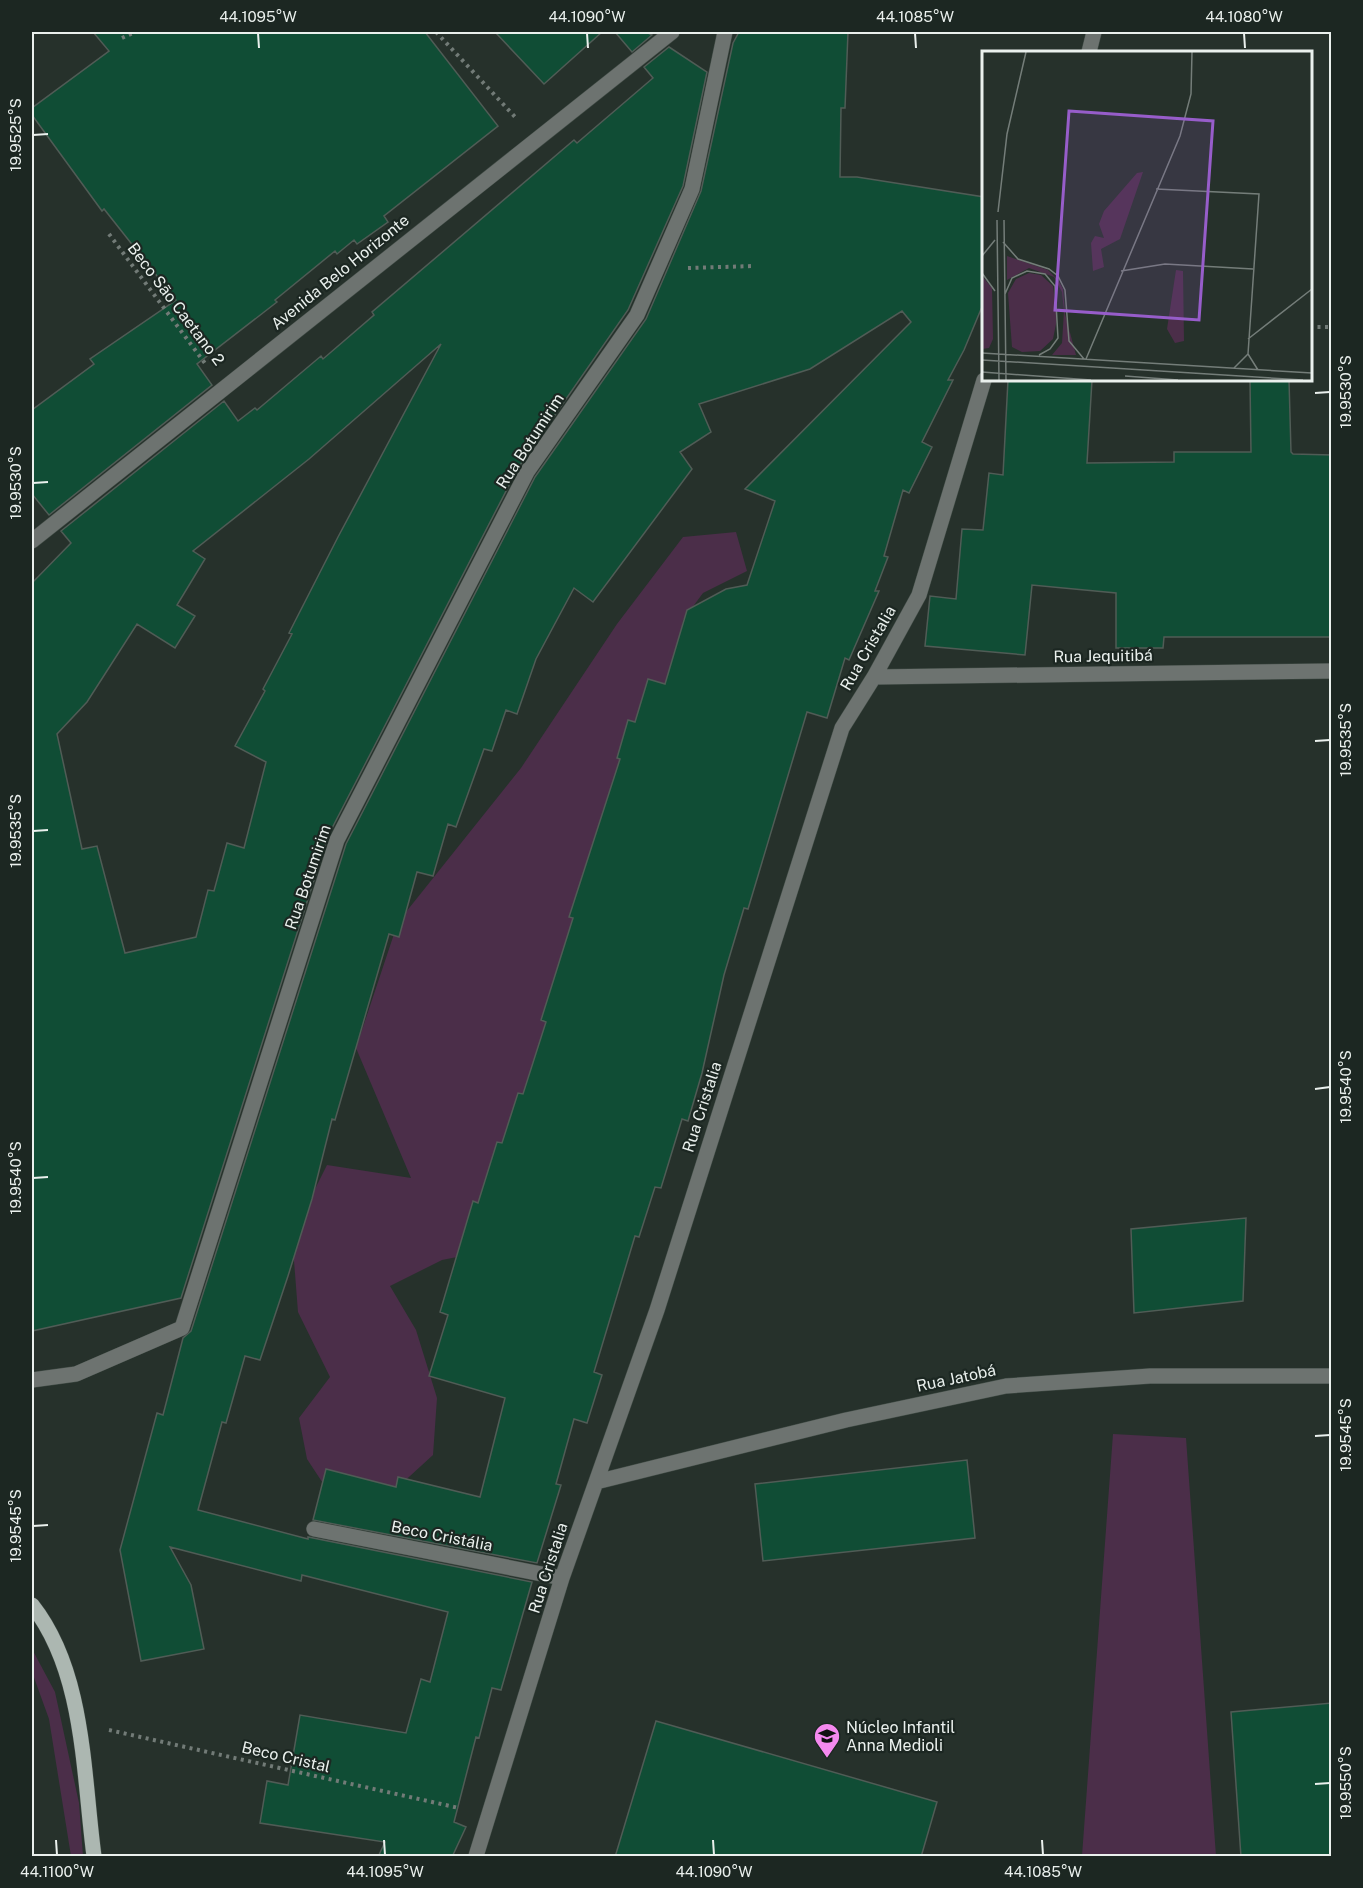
<svg xmlns="http://www.w3.org/2000/svg" width="1363" height="1888" font-family="'Public Sans',sans-serif">
  <style>
    .green { fill: #4b2e49 }
    .building { fill: #104d35; stroke: #505c56; stroke-width: 1.5; fill-rule: evenodd }
    .lines { fill: none; stroke-linecap: round; stroke-linejoin: round }
    .minor-casing { stroke: #414c46; stroke-width: 16 }
    .major-casing { stroke: #414c46; stroke-width: 16 }
    .path { stroke: #727b77; stroke-width: 4; stroke-dasharray: 3 4.5; stroke-linecap: butt }
    .minor { stroke: #6d7370; stroke-width: 15 }
    .major { stroke: #acb7b1; stroke-width: 15 }
    .ticks { fill: none; stroke: #eaf0ed; stroke-width: 2 }
    .labels { text-anchor: middle; dominant-baseline: central; stroke-width: 4.5; stroke-linejoin: round; paint-order: stroke }
    .street-label { font-size: 16px; fill: #eaf0ed; stroke: #1c2722 }
    .poi-label { font-size: 16px; fill: #eaf0ed; stroke: #1c2722; text-anchor: start }
    .inset-road { fill: none; stroke: #747d79; stroke-width: 1.5 }
    .view { fill: #975dca; fill-opacity: 0.15; stroke: #975dca; stroke-width: 3 }
    .inset-edge { fill: none; stroke: #eaf0ed; stroke-width: 3 }
    .neatline { fill: none; stroke: #eaf0ed; stroke-width: 2 }
    .ticks-label { font-size: 15px; text-anchor: middle; fill: #eaf0ed }
  </style>
  <rect width="100%" height="100%" fill="#26312b"/>
  <path class="green" d="M 736,532 L 747,571 L 703,593 L 683,620 L 676,688 L 477,1253 L 442,1260 L 390,1286 L 416,1330 L 437,1398 L 433,1455 L 387,1497 L 330,1494 L 307,1459 L 299,1418 L 330,1377 L 298,1312 L 292,1235 L 327,1165 L 411,1178 L 356,1048 L 398,922 L 521,768 L 617,624 L 683,537 Z
    M 1113,1434 L 1186,1438 L 1216,1856 L 1082,1856 Z
    M 32,1649 L 55,1692 L 79,1803 L 83,1856 L 71,1856 L 49,1719 L 32,1672 Z"/>
  <path class="building" d="M 93,32 L 425,32 L 498,126 L 384,216 L 388,222 L 357,244 L 354,240 L 337,254 L 335,251 L 275,300 L 277,302 L 197,364 L 212,385 L 49,515 L 32,494 L 32,410 L 94,364 L 90,359 L 176,300 L 104,209 L 102,211 L 32,115 L 32,108 L 109,51 Z
    M 495,32 L 602,32 L 544,84 Z
    M 615,32 L 646,32 L 652,35 L 632,52 Z
    M 739,32 L 848,32 L 845,108 L 841,108 L 840,177 L 857,177 L 984,197 L 984,302 L 964,350 L 948,380 L 953,380 L 922,442 L 932,447 L 909,493 L 903,490 L 884,556 L 888,557 L 875,591 L 879,591 L 849,660 L 845,658 L 827,718 L 807,712 L 748,909 L 744,908 L 724,975 L 702,1073 L 688,1121 L 682,1119 L 661,1188 L 655,1187 L 639,1237 L 635,1236 L 594,1372 L 602,1375 L 587,1423 L 574,1419 L 556,1484 L 561,1485 L 537,1563 L 313,1520 L 326,1469 L 396,1487 L 398,1477 L 480,1497 L 505,1398 L 429,1376 L 448,1315 L 440,1312 L 473,1201 L 478,1203 L 497,1142 L 502,1143 L 518,1093 L 523,1094 L 546,1022 L 541,1020 L 573,918 L 569,917 L 620,759 L 617,758 L 628,720 L 635,722 L 648,679 L 665,684 L 687,610 L 726,589 L 747,585 L 775,501 L 745,489 L 911,322 L 902,311 L 810,369 L 699,404 L 711,432 L 680,452 L 692,469 L 593,602 L 574,588 L 536,659 L 517,714 L 506,710 L 492,751 L 484,749 L 456,827 L 448,824 L 433,876 L 417,872 L 399,937 L 389,934 L 335,1120 L 332,1119 L 312,1199 L 288,1276 L 260,1360 L 245,1356 L 226,1423 L 222,1422 L 198,1510 L 308,1539 L 308,1537 L 532,1582 L 501,1690 L 492,1688 L 479,1738 L 476,1737 L 454,1822 L 466,1827 L 452,1857 L 378,1857 L 385,1842 L 260,1823 L 267,1781 L 288,1785 L 300,1715 L 406,1733 L 421,1679 L 430,1682 L 448,1612 L 302,1575 L 301,1581 L 170,1547 L 191,1585 L 204,1649 L 141,1661 L 120,1550 L 157,1413 L 163,1415 L 183,1338 L 191,1331 L 346,844 L 535,477 L 646,319 L 701,191 L 733,43 Z
    M 669,47 L 707,72 L 683,186 L 628,310 L 518,468 L 328,836 L 181,1298 L 32,1331 L 32,583 L 71,543 L 61,531 L 224,401 L 238,421 L 255,408 L 257,410 L 321,356 L 323,359 L 374,315 L 372,312 L 574,140 L 577,143 L 653,78 L 644,67 ZM 441,344 L 338,537 L 289,633 L 292,634 L 263,689 L 265,691 L 235,746 L 266,762 L 244,848 L 227,843 L 214,891 L 208,890 L 196,937 L 125,953 L 97,846 L 82,849 L 57,734 L 87,702 L 137,624 L 175,648 L 195,616 L 177,605 L 205,559 L 193,551 L 309,459 Z
    M 1008,380 L 1092,380 L 1087,463 L 1174,462 L 1174,452 L 1251,452 L 1250,380 L 1289,380 L 1291,452 L 1293,454 L 1332,455 L 1332,637 L 1164,637 L 1163,648 L 1116,648 L 1116,593 L 1032,585 L 1025,655 L 925,646 L 930,596 L 956,599 L 962,529 L 983,530 L 989,473 L 1003,475 Z
    M 1246,1218 L 1243,1301 L 1134,1313 L 1131,1229 Z
    M 967,1460 L 975,1538 L 763,1561 L 755,1484 Z
    M 1332,1703 L 1332,1857 L 1241,1857 L 1231,1712 Z
    M 656,1721 L 937,1802 L 921,1857 L 615,1857 Z"/>
  <g class="lines">
    <g class="minor-casing">
      <path id="minor" d="M 1089,52 L 1094,32
        M 32,541 L 672,32
        M 874,677 L 1332,671
        M 32,1380 L 76,1374 L 182,1328 L 337,840 L 527,472 L 637,315 L 692,189 L 725,32
        M 596,1482 L 846,1420 L 1006,1386 L 1150,1376 L 1332,1376
        M 314,1529 L 562,1578
        M 476,1856 L 562,1578 L 657,1310 L 842,728 L 874,677 L 919,595 L 984,380"/>
    </g>
    <g class="major-casing">
      <path id="major" d="M 32,1605 C 85,1672 83,1774 94,1856"/>
    </g>
    <path class="path" d="M 436,32 L 517,119
      M 122,38 L 135,32
      M 109,234 L 207,366
      M 688,268 L 755,266
      M 1310,327 L 1332,327
      M 109,1730 L 459,1808"/>
    <use href="#minor" class="minor"/>
    <use href="#major" class="major"/>
  </g>
  <path class="ticks" d="M 258,33 L 259,48M 587,33 L 588,48M 915,33 L 916,48M 1244,33 L 1245,48M 33,135 L 48,134M 1315,393 L 1330,392M 33,483 L 48,482M 1315,741 L 1330,740M 33,831 L 48,830M 1315,1089 L 1330,1087M 33,1178 L 48,1177M 1315,1436 L 1330,1435M 33,1526 L 48,1525M 1315,1784 L 1330,1783M 56,1840 L 57,1855M 384,1840 L 385,1855M 713,1840 L 714,1855M 1042,1840 L 1043,1855"/>
  <defs>
    <g id="school-pin" transform="scale(1.35)"><path d="M0 17L-7.5 6A9.5 9.5 0 1 1 7.5 6Z" fill="#f589ef" stroke="#1c2722"/><path d="M0-5L7-2L0 1L-7-2ZM-4 1L0 2.5L4 1V4Q0 6-4 4Z" fill="#111"/></g>
  </defs>
  <g fill-rule="evenodd">
    <use href="#school-pin" x="827" y="1736"/>
  </g>
  <g class="labels">
    <g class="street-label">
      <text transform="translate(340 272) rotate(-39)">Avenida Belo Horizonte</text>
      <text transform="translate(176 304) rotate(53)">Beco São Caetano 2</text>
      <text transform="translate(530 441) rotate(-57)">Rua Botumirim</text>
      <text transform="translate(868 648) rotate(-60)">Rua Cristalia</text>
      <text transform="translate(1103 656) rotate(-1)">Rua Jequitibá</text>
      <text transform="translate(308 877) rotate(-71)">Rua Botumirim</text>
      <text transform="translate(702 1107) rotate(-72)">Rua Cristalia</text>
      <text transform="translate(956 1378) rotate(-12)">Rua Jatobá</text>
      <text transform="translate(442 1536) rotate(11)">Beco Cristália</text>
      <text transform="translate(548 1568) rotate(-72)">Rua Cristalia</text>
      <text transform="translate(286 1757) rotate(13)">Beco Cristal</text>
    </g>
    <g class="poi-label">
      <text x="846" y="1727">Núcleo Infantil<tspan x="846" dy="18">Anna Medioli</tspan></text>
    </g>
  </g>
  <g transform="translate(982 51)">
    <rect width="330" height="330" fill="#26312b"/>
    <path d="M 161,121 L 138,188 L 119,198 L 122,216 L 111,220 L 109,192 L 113,185 L 122,187 L 117,173 L 122,160 L 155,122 ZM 25,205 L 66,219 L 76,229 L 81,238 L 83,263 L 94,304 L 70,304 L 80,292 L 82,260 L 80,241 L 72,226 L 47,217 L 25,229 ZM 194,219 L 201,220 L 202,290 L 193,292 L 185,278 ZM 47,222 L 59,224 L 71,235 L 75,268 L 71,288 L 58,300 L 40,301 L 30,296 L 26,242 L 34,228 ZM 0,225 L 10,237 L 11,288 L 7,297 L 0,298 Z" fill="#4b2e49"/>
    <path class="inset-road" d="M 174,138 L 277,143 L 266,303 L 276,319M 16,161 L 25,83 L 44,1M 15,169 L 17,329M 22,169 L 24,329M 21,191 L 36,208 L 67,218 L 76,225 L 83,239 L 87,290 L 102,308M 0,205 L 13,189M 139,220 L 183,213 L 271,218M 0,222 L 13,240M 23,243 L 30,227 L 45,220 L 63,223 L 73,235 L 76,287 L 68,298 L 57,304M 266,288 L 330,238M 0,302 L 330,322M 104,308 L 198,85 L 209,43 L 210,1M 0,309 L 321,329M 252,317 L 266,303M 0,321 L 109,329M 143,325 L 196,329"/>
    <path class="view" d="M 87,60 L 231,70 L 217,269 L 73,259 Z"/>
    <rect width="330" height="330" class="inset-edge"/>
  </g>
  <rect width="1363" height="1888" fill="none" stroke="#1c2722" stroke-width="66"/>
  <rect x="33" y="33" width="1297" height="1822" class="neatline"/>
  <g class="ticks-label">
    <text x="258" y="22">44.1095°W</text>
    <text x="587" y="22">44.1090°W</text>
    <text x="915" y="22">44.1085°W</text>
    <text x="1244" y="22">44.1080°W</text>
    <text transform="translate(16 135) rotate(-90)" y="5">19.9525°S</text>
    <text transform="translate(1346 392) rotate(-90)" y="5">19.9530°S</text>
    <text transform="translate(16 483) rotate(-90)" y="5">19.9530°S</text>
    <text transform="translate(1346 740) rotate(-90)" y="5">19.9535°S</text>
    <text transform="translate(16 831) rotate(-90)" y="5">19.9535°S</text>
    <text transform="translate(1346 1087) rotate(-90)" y="5">19.9540°S</text>
    <text transform="translate(16 1178) rotate(-90)" y="5">19.9540°S</text>
    <text transform="translate(1346 1435) rotate(-90)" y="5">19.9545°S</text>
    <text transform="translate(16 1526) rotate(-90)" y="5">19.9545°S</text>
    <text transform="translate(1346 1783) rotate(-90)" y="5">19.9550°S</text>
    <text x="57" y="1877">44.1100°W</text>
    <text x="385" y="1877">44.1095°W</text>
    <text x="714" y="1877">44.1090°W</text>
    <text x="1043" y="1877">44.1085°W</text>
  </g>
</svg>
